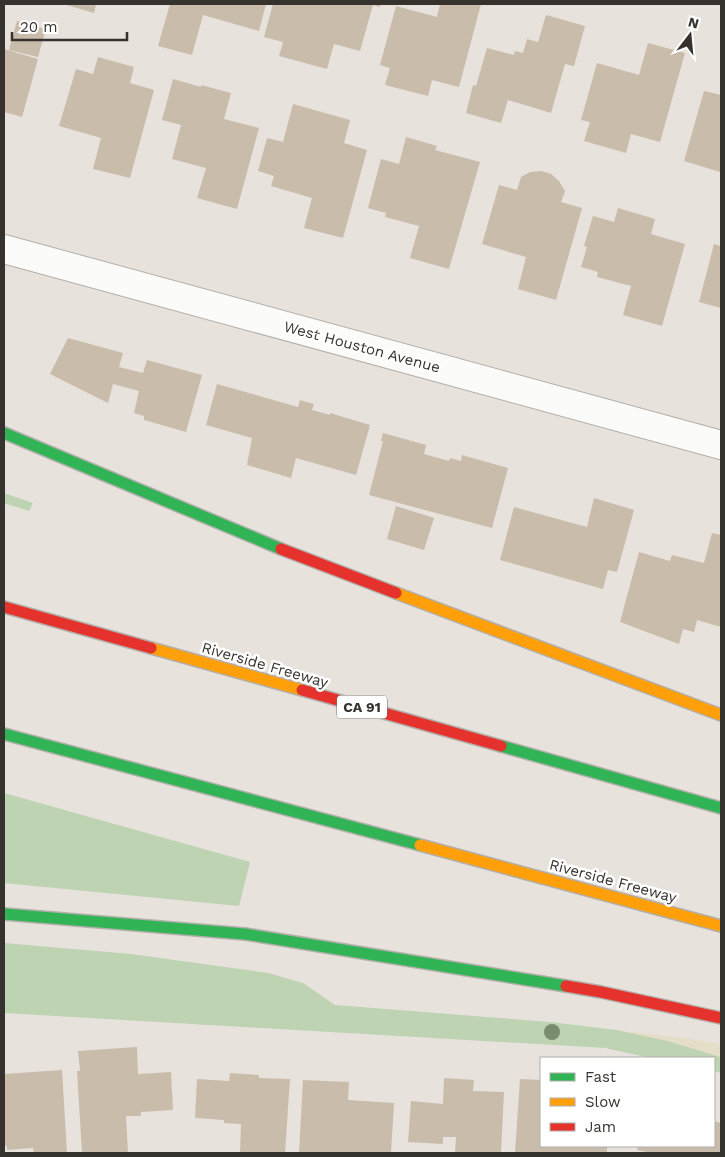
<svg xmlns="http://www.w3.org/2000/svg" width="725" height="1157" font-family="'Work Sans',sans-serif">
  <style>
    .green { fill: #bdd3b2 }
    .sand { fill: #e5dec7 }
    .building { fill: #cabcab }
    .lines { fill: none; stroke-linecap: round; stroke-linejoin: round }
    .street-casing { stroke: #b3afaa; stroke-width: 30 }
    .fast-casing { stroke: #b3afaa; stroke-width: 14 }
    .slow-casing { stroke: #b3afaa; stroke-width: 14 }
    .jam-casing { stroke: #b3afaa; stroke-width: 14 }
    .street { stroke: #fbfbfa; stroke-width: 28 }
    .fast { stroke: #30b455; stroke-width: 11 }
    .slow { stroke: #ff9f0a; stroke-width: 11 }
    .jam { stroke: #e5322d; stroke-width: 11 }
    .tree { fill: #798c6d }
    .labels { text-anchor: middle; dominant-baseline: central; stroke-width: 5; stroke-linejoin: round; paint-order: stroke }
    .shield { fill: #fff; stroke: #72706d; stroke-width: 1 }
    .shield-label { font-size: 14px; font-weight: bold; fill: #36322e }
    .street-label { font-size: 15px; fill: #36322e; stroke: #fff }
  </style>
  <rect width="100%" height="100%" fill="#e7e2dc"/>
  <path class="green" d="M 4,493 L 33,503 L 29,511 L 4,503 Z
    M 4,793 L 250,862 L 239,906 L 4,883 Z
    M 4,943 L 131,954 L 268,973 L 303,983 L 335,1005 L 550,1022 L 617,1030 L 669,1041 L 721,1057 L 721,1073 L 714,1071 L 714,1058 L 651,1058 L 605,1048 L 4,1013 Z"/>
  <path class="sand" d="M 617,1030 L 699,1040 L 721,1044 L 721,1057 L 668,1041 Z"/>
  <path class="building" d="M 63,4 L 96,4 L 94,13 Z
    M 170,4 L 266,4 L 259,31 L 203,15 L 192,55 L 158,46 Z
    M 273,4 L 381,4 L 380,7 L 373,5 L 360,51 L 334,44 L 327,69 L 279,56 L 283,42 L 264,37 Z
    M 440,4 L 481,4 L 459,87 L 432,80 L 428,96 L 385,85 L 390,68 L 380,65 L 396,6 L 437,17 Z
    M 546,15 L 585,26 L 574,66 L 565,64 L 551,113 L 508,100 L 501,123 L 466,113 L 473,85 L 476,86 L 487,48 L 514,55 L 515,51 L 523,53 L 527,39 L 538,42 Z
    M 17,21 L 46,29 L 38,57 L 9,50 Z
    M 648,43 L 685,53 L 660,142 L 631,134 L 626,153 L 584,141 L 590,122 L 581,120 L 597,63 L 639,75 Z
    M 4,49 L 38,59 L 22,117 L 4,112 Z
    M 98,57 L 134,67 L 130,83 L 154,90 L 130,178 L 93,169 L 101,138 L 59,126 L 76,69 L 93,74 Z
    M 173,79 L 201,87 L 201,85 L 231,93 L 224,119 L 259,128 L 237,209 L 197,198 L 206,168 L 172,159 L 181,125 L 162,120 Z
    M 704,91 L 721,95 L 720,172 L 684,161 Z
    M 293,104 L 350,120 L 344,143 L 367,150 L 343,238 L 304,228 L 312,198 L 271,186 L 274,176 L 258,171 L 267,138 L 283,142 Z
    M 406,137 L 437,146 L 435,150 L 480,162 L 449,269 L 410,258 L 419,226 L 385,217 L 386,213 L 368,208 L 381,159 L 399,164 Z
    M 541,171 L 551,174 L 559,181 L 565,191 L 561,202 L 582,208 L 556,300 L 518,289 L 526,257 L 482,244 L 499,185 L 517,190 L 521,177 L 530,172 Z
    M 618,208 L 655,219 L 651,234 L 685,244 L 662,326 L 623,315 L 631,286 L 597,277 L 598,272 L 581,267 L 587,247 L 584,246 L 593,216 L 614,222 Z
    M 714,244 L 721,246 L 721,308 L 699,302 Z
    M 68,338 L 123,353 L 119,367 L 143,373 L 147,360 L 202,375 L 186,432 L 144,420 L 144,416 L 134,413 L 139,391 L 113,384 L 108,403 L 50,374 Z
    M 217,384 L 298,407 L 300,400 L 314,404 L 312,410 L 330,415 L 330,413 L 370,425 L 356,475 L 296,458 L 291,478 L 247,465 L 252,438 L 206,425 Z
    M 383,433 L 426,445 L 424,454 L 449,461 L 450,458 L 461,461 L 462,455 L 508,468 L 492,528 L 369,495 L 383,441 L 381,441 Z
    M 594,498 L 634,510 L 617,572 L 608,570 L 603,589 L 500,560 L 514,507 L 587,527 Z
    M 396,506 L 434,518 L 424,550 L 387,539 Z
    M 712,533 L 721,535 L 721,627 L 697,620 L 694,632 L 683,629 L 679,644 L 620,622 L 639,552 L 670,561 L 672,555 L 704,563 Z
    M 137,1047 L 138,1074 L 171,1072 L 173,1110 L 141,1112 L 141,1116 L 126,1116 L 128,1153 L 82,1153 L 77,1071 L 80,1071 L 78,1051 Z
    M 62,1070 L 67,1153 L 34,1153 L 33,1148 L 7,1150 L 7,1146 L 4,1146 L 4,1074 Z
    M 230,1073 L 259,1075 L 259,1078 L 290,1079 L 285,1153 L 240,1153 L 241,1124 L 224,1123 L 224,1120 L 195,1118 L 197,1079 L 229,1081 Z
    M 444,1078 L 474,1080 L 473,1091 L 504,1092 L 501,1153 L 455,1153 L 456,1137 L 443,1137 L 443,1144 L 408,1142 L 411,1101 L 443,1104 Z
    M 520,1079 L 541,1080 L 541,1146 L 607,1146 L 607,1153 L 515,1153 Z
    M 303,1080 L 349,1082 L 348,1100 L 394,1103 L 391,1153 L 299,1153 Z
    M 714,1121 L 721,1123 L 721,1153 L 652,1153 L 637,1150 L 638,1146 L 714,1146 Z"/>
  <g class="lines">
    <g class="street-casing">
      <path id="street" d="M 4,249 L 721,445"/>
    </g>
    <g class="fast-casing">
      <path id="fast" d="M 4,433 L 281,549
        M 4,734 L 420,845
        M 501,746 L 721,808
        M 4,914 L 245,934 L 566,986"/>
    </g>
    <g class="slow-casing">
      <path id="slow" d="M 396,593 L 721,715
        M 151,648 L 302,690
        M 420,845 L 721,926"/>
    </g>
    <g class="jam-casing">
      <path id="jam" d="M 281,549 L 396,593
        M 4,607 L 151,648
        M 302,690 L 501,746
        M 566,986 L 601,992 L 721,1018"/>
    </g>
    <use href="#street" class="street"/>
    <use href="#fast" class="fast"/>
    <use href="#slow" class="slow"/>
    <use href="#jam" class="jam"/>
  </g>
  <circle class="tree" cx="552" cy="1032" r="8"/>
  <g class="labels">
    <rect class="shield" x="337" y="695.5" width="50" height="23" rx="4"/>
    <g class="shield-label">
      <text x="362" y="707">CA 91</text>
    </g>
    <g class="street-label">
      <text transform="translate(362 347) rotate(15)">West Houston Avenue</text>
      <text transform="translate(265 665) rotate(16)">Riverside Freeway</text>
      <text transform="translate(613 881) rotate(15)">Riverside Freeway</text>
    </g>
  </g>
  <rect width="725" height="1157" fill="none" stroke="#36322e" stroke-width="10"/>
  <rect x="540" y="1057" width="175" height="90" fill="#ffffff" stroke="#afadab"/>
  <rect x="550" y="1073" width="25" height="8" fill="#30b455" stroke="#afadab"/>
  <text x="585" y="1082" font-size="15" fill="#36322e">Fast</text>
  <rect x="550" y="1098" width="25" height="8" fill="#ff9f0a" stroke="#afadab"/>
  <text x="585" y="1107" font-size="15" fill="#36322e">Slow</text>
  <rect x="550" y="1123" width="25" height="8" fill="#e5322d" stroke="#afadab"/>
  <text x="585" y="1132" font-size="15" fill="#36322e">Jam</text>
  <g transform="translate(690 35) rotate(16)" stroke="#ffffff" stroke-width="4" paint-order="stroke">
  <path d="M0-4L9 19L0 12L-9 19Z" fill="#36322e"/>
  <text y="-8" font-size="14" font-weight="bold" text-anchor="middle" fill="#36322e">N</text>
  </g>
  <path d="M12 32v8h115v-8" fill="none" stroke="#36322e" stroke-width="2.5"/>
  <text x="20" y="32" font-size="15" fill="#36322e" stroke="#ffffff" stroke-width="4" paint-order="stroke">20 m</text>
</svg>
